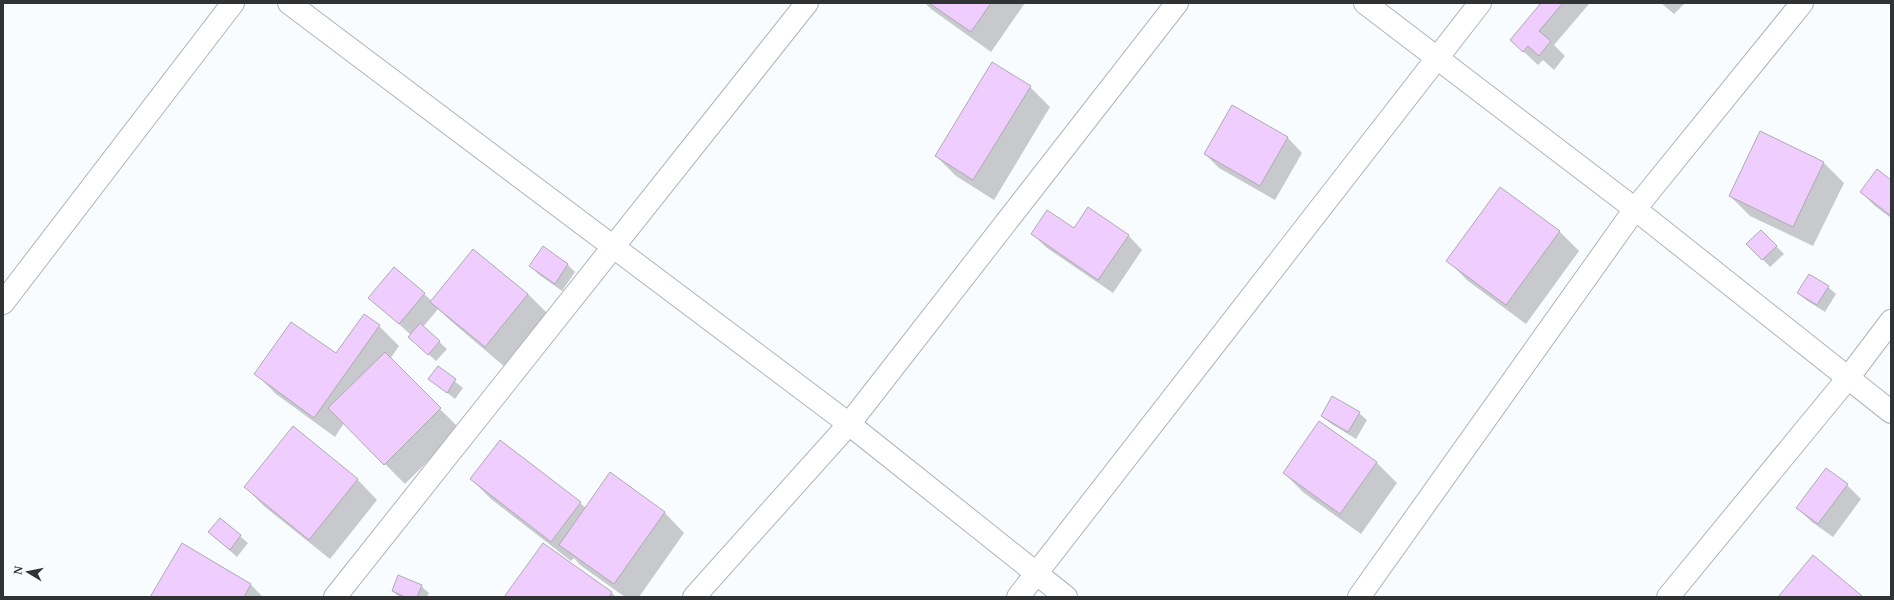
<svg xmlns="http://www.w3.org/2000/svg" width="1894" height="600" font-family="'Noto Serif',serif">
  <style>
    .shadow { fill: #0003 }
    .building { fill: #f0cdff; stroke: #aeabaf }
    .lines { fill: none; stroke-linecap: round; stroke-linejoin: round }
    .street-casing { stroke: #b0b3b7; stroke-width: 24 }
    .street { stroke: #fff; stroke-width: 22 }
  </style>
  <rect width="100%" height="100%" fill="#f9fcff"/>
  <path class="shadow" d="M 925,3 L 1025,3 L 991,52 L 931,9 Z
    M 1542,3 L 1589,4 L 1554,45 L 1565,56 L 1554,70 L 1543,60 L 1538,65 L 1511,40 Z
    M 1661,3 L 1685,3 L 1674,14 Z
    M 1030,87 L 1050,107 L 994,200 L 956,176 L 936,156 Z
    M 1232,106 L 1288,138 L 1302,153 L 1275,200 L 1219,168 L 1205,154 Z
    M 1761,133 L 1824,163 L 1844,183 L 1813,246 L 1750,216 L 1730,196 Z
    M 1891,181 L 1891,218 L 1875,206 L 1861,192 Z
    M 1074,229 L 1128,235 L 1142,250 L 1113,293 L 1047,248 L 1032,234 Z
    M 1559,231 L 1579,251 L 1526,324 L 1468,281 L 1448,261 Z
    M 1761,231 L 1784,254 L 1770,267 L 1748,244 Z
    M 543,248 L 568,265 L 575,272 L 562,291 L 538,274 L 531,266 Z
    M 1810,275 L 1828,287 L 1836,294 L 1825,312 L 1806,300 L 1799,293 Z
    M 424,294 L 432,301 L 528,294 L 548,314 L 505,367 L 452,322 L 438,309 L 423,327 L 447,349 L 436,361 L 417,344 L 411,335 L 370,298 Z
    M 379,326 L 399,346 L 390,359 L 460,429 L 405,484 L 344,423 L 335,437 L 276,394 L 256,374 L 336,355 Z
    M 438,368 L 463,388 L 455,399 L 430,379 Z
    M 1359,413 L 1367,420 L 1356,439 L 1330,423 L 1322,416 Z
    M 1320,422 L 1377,463 L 1397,483 L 1361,534 L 1304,493 L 1284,473 Z
    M 357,479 L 377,500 L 330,559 L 265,507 L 245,487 Z
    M 471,479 L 580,503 L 586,508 L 664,512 L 684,533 L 639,597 L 625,597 L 580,565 L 574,558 L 571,561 L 491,499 Z
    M 1847,485 L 1861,499 L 1833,537 L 1812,522 L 1797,508 Z
    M 220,519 L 248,543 L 237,557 L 209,532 Z
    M 182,544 L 251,585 L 263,597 L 151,597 Z
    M 543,544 L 612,593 L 616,597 L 505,597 Z
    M 421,586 L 429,593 L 427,597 L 399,597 L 393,591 Z"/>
  <path class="building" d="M 929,3 L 991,3 L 971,32 Z
    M 1541,3 L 1563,3 L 1539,31 L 1551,41 L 1539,56 L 1528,46 L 1523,52 L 1510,40 Z
    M 992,62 L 1031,86 L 973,180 L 935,156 Z
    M 1232,105 L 1288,137 L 1260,186 L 1204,154 Z
    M 1760,131 L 1824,162 L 1793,227 L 1729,196 Z
    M 1877,169 L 1891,180 L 1891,216 L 1860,192 Z
    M 1500,187 L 1560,231 L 1506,305 L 1446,261 Z
    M 1088,207 L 1129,235 L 1098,280 L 1031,234 L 1047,210 L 1074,228 Z
    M 1761,230 L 1777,246 L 1762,260 L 1746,244 Z
    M 543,246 L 568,264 L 555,284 L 529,266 Z
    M 473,249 L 528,294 L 485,347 L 430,302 Z
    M 394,267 L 425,293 L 399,324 L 368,298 Z
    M 1809,274 L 1829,286 L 1817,305 L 1797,293 Z
    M 364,314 L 380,325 L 314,418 L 254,374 L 291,322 L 336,353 Z
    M 420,323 L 440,341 L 428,355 L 408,337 Z
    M 385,352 L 441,408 L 384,465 L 328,408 Z
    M 438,366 L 456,379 L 447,393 L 428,379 Z
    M 1332,396 L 1360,412 L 1348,432 L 1321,416 Z
    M 1319,421 L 1377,462 L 1340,514 L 1283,473 Z
    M 293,426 L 358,479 L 309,540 L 244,487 Z
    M 500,440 L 581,502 L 551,542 L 470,479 Z
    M 1826,468 L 1848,484 L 1818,524 L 1796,508 Z
    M 610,472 L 665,512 L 614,584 L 559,545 Z
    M 220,518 L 241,535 L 230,550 L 208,532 Z
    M 182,543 L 251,584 L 244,597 L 150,597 Z
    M 543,543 L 612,592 L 609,597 L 504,597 Z
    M 1813,555 L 1862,596 L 1861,597 L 1778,597 Z
    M 398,575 L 422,585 L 417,597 L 405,597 L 392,591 Z"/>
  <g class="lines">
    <g class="street-casing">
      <path id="street" d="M 289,3 L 849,424 L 1066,597
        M 1365,3 L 1635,209 L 1891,412
        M 3,303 L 233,3
        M 335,597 L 807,3
        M 694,597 L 849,424 L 1177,3
        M 1018,597 L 1480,3
        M 1359,597 L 1635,209 L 1802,3
        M 1668,597 L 1848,378 L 1891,321"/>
    </g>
    <use href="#street" class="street"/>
  </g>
  <rect width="1894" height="600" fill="none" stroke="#313233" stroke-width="8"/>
  <g transform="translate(28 572) rotate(280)" stroke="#f9fcff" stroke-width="3" paint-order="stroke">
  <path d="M0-3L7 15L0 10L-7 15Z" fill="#313233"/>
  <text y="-6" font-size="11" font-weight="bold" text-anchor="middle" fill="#313233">N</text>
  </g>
</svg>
